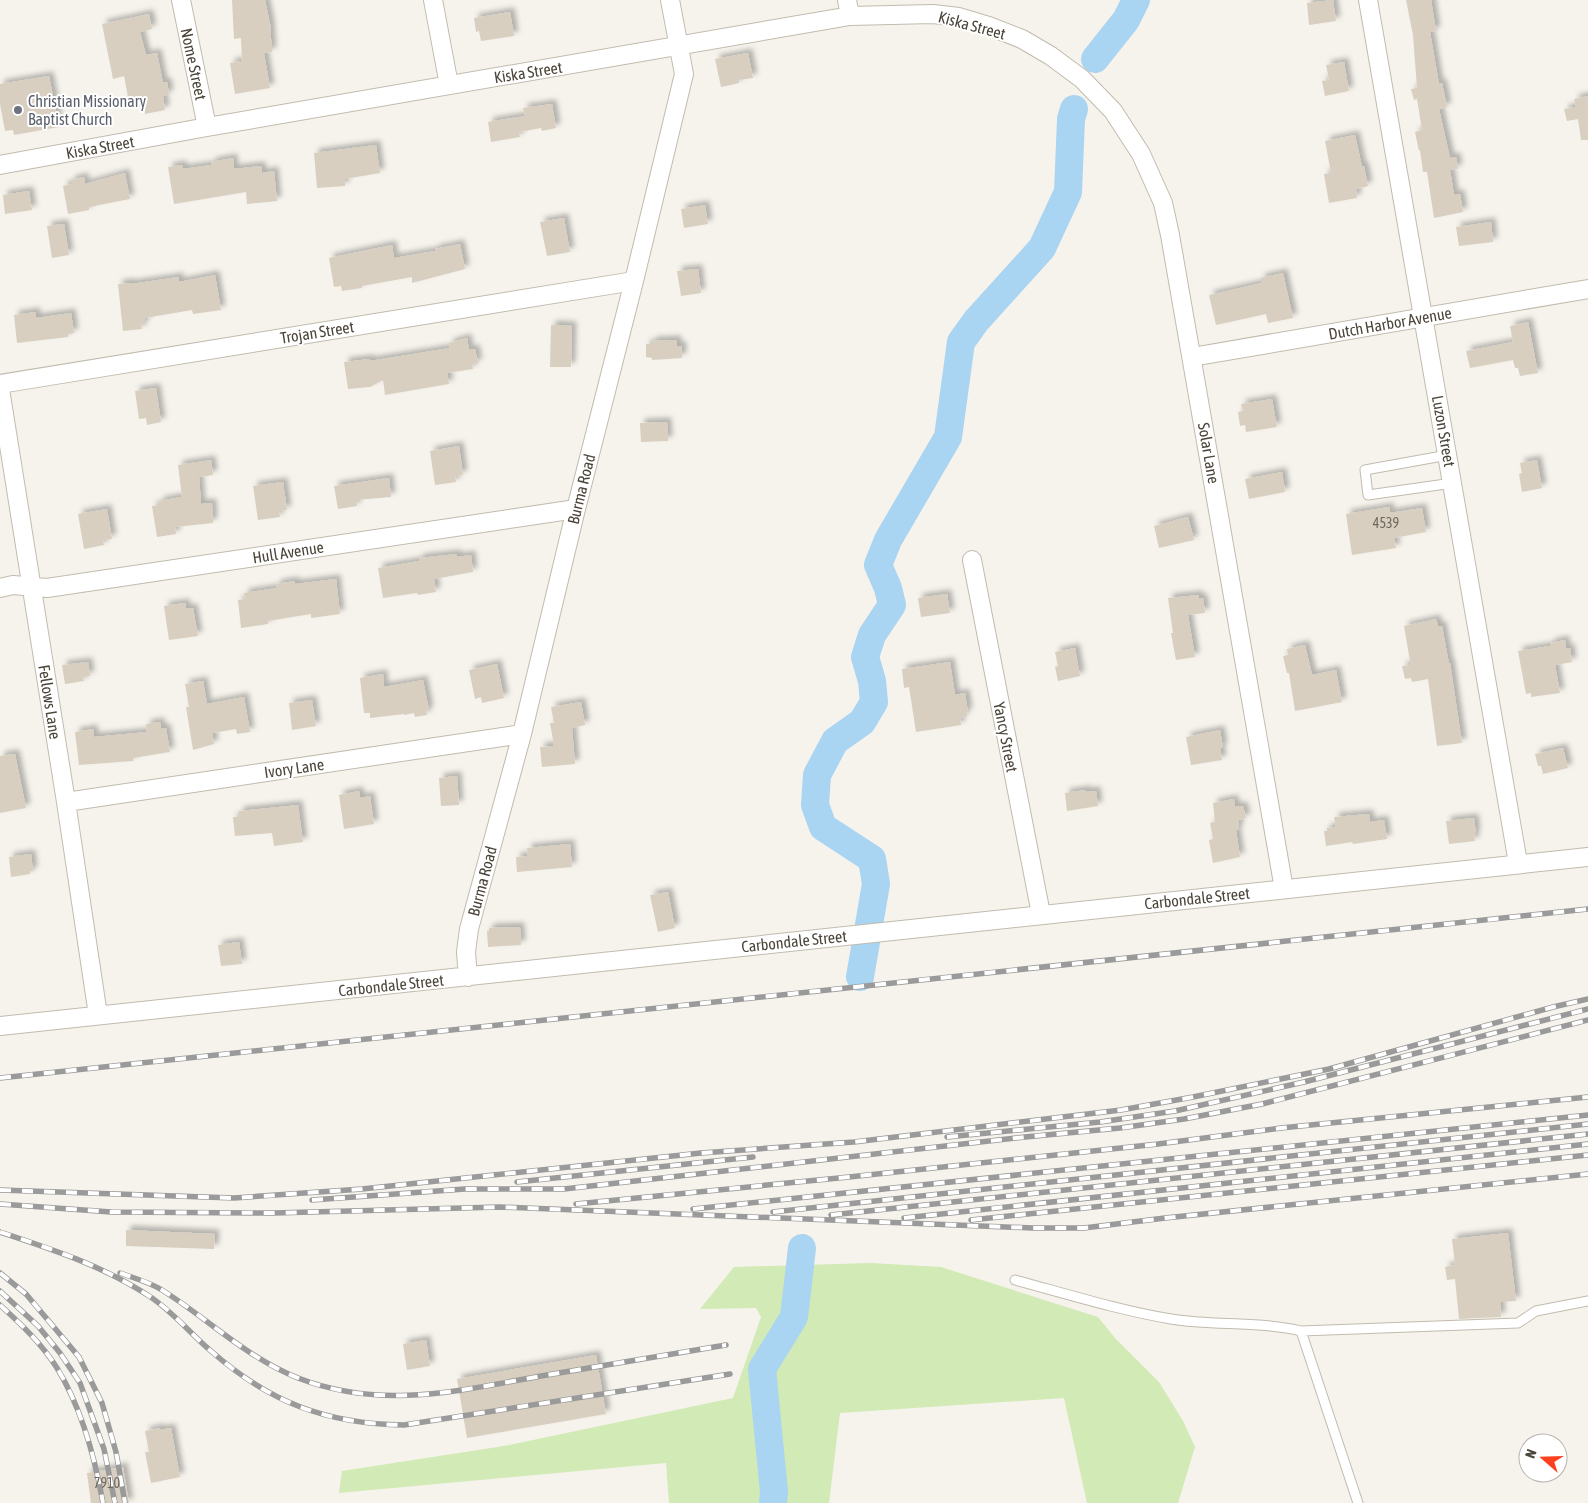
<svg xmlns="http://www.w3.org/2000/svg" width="1588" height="1503" font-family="'Asap Condensed',sans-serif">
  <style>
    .green { fill: #d2eab5 }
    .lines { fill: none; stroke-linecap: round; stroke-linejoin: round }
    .river { stroke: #a9d4f2; stroke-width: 28 }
    .building { fill: #d8cfc1; filter: url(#shadow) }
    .service-casing { stroke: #c2bbae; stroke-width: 11 }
    .minor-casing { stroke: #c2bbae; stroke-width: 20 }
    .service { stroke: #fff; stroke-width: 9 }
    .minor { stroke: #fff; stroke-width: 18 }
    .rail-casing { stroke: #9a9a9a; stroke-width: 5.5 }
    .rail { stroke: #fff; stroke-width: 4; stroke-dasharray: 11; stroke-linecap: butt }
    .worship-dot { fill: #6b7280; stroke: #fff; stroke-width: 2 }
    .labels { text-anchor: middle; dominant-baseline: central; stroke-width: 4; stroke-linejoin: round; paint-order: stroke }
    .number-label { font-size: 14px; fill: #6e675b }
    .street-label { font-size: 16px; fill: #4b4439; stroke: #fff }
    .worship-label { font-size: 16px; fill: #5b616d; stroke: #fff; text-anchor: start }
  </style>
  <defs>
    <filter id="shadow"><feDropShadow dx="4.5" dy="-4.5" stdDeviation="2.5" flood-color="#0004"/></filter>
  </defs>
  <rect width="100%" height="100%" fill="#f6f3ec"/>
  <path class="green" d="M 871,1263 L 941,1267 L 1098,1317 L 1115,1338 L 1159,1382 L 1183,1421 L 1195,1447 L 1178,1503 L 1087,1503 L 1064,1398 L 840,1413 L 829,1503 L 669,1503 L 666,1463 L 339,1493 L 342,1471 L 504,1446 L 733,1398 L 761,1317 L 756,1308 L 700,1309 L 734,1267 Z"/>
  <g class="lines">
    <path class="river" d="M 1095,59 L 1126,20 L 1136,0
      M 860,977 L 876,884 L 872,859 L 823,827 L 815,805 L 817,775 L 835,741 L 862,722 L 874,702 L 872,681 L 865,657 L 872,635 L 892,605 L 888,588 L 878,565 L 888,540 L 948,437 L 961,342 L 976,321 L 1042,248 L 1068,192 L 1071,119 L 1074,109
      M 773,1503 L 774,1492 L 762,1369 L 794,1317 L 802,1248"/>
  </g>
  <path class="building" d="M 232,0 L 265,0 L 270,24 L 272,52 L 264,53 L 270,88 L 235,94 L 230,63 L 242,61 L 241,38 L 234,39 Z
    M 1333,0 L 1336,21 L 1309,25 L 1307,3 Z
    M 1406,0 L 1431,0 L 1436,31 L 1430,32 L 1439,84 L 1442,83 L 1447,107 L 1439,109 L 1450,158 L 1456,157 L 1458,169 L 1450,170 L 1454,195 L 1460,194 L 1463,212 L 1434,218 L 1427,172 L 1423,172 L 1420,150 L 1419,151 L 1415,132 L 1422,130 L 1417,99 L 1414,100 L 1411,89 L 1417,88 L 1413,35 Z
    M 510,12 L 514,36 L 481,41 L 479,31 L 476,32 L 474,18 Z
    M 149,14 L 152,29 L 140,32 L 146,55 L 157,53 L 163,83 L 167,82 L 169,94 L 163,96 L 165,110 L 145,114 L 144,106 L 130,108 L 124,76 L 113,79 L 102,24 Z
    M 748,53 L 753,78 L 739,80 L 739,83 L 721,87 L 715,59 Z
    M 1344,62 L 1349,91 L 1325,96 L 1322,81 L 1329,80 L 1326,65 Z
    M 49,76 L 59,127 L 14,135 L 13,130 L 5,131 L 0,104 L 0,84 Z
    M 1588,96 L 1588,140 L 1581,140 L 1578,119 L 1567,121 L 1564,109 L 1576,107 L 1574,99 Z
    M 552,104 L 556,128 L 542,131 L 541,128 L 519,132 L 520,137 L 491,142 L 488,122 L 525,116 L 523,108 Z
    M 1355,135 L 1362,167 L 1364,166 L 1368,186 L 1356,189 L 1357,198 L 1329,203 L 1324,174 L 1331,173 L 1325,141 Z
    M 376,145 L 380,173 L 345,179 L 345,186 L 317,188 L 314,153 Z
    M 233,158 L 234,169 L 261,166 L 262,173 L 274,171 L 277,201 L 247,204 L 246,192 L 174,204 L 168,167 L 182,165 L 183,169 L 212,165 L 211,162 Z
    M 125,173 L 130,199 L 89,207 L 89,210 L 68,214 L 63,186 L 71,184 L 71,180 L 84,177 L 85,184 Z
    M 29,191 L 32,210 L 5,214 L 3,195 Z
    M 705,205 L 708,224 L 684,228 L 681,209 Z
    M 564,218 L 570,252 L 547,256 L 540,222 Z
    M 1491,222 L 1493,242 L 1459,246 L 1456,227 Z
    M 64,224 L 69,255 L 52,258 L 47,226 Z
    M 460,244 L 465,269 L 412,283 L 412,277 L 362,286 L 362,288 L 342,291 L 341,286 L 334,287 L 329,258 L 392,245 L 394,258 L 435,251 L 435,249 Z
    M 698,269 L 701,293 L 681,296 L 677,271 Z
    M 1283,273 L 1293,318 L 1268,323 L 1266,314 L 1216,325 L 1209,295 L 1262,283 L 1260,278 Z
    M 215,275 L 221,310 L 193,314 L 192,310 L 145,318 L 145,324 L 141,324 L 142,329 L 123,331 L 118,284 L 131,283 L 131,284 L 179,277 L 179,282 Z
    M 36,312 L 36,318 L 71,313 L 74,333 L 68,334 L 68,337 L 17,343 L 14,315 Z
    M 1528,322 L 1538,373 L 1520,376 L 1518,368 L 1515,368 L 1513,360 L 1470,368 L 1466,351 L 1513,342 L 1510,326 Z
    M 551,325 L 572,326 L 571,367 L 550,367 Z
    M 467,338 L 469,350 L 475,349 L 478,363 L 472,364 L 473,369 L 447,373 L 449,384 L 385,395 L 383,380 L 370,387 L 348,389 L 344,362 L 370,359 L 370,361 L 450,348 L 449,343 Z
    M 677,340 L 677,346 L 682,346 L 682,358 L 652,360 L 652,358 L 646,357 L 646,344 L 652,344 L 652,341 Z
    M 156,388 L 161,422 L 147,425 L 146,418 L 139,419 L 135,391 Z
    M 1272,399 L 1277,427 L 1246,432 L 1245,425 L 1240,426 L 1238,412 L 1243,411 L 1241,404 Z
    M 667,422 L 668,441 L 641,442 L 640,423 Z
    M 459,446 L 463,475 L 455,476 L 456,482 L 435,485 L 430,451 Z
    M 211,460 L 213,475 L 199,477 L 201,504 L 212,503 L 213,523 L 175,527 L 176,534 L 157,537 L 152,506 L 160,505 L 159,501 L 182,497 L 178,465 Z
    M 1537,460 L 1542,488 L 1522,492 L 1519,474 L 1522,473 L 1520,463 Z
    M 1282,472 L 1285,492 L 1249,499 L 1245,479 Z
    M 389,478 L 391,497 L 356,500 L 357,506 L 338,509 L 334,486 Z
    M 283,482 L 287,510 L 279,511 L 280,517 L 258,520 L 253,486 Z
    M 1389,507 L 1390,513 L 1422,508 L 1426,532 L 1394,538 L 1396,548 L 1352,555 L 1346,514 Z
    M 107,509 L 112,539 L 103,540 L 104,545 L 84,549 L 78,514 Z
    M 1188,517 L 1194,540 L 1159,548 L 1154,526 Z
    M 457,554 L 457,557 L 471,555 L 473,572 L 434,579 L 436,592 L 418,595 L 417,593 L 383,598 L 378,568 L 419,561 L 419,558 Z
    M 336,579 L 340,614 L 311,618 L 311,614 L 268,621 L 268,624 L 241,628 L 238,600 L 245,599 L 244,593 L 277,588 L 276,584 L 295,581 L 295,584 Z
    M 947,594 L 950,613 L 921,617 L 918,598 Z
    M 1199,595 L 1199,599 L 1203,598 L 1205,613 L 1188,615 L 1195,657 L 1176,660 L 1171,633 L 1173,633 L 1168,598 Z
    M 185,603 L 186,609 L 193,608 L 198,636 L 169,640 L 164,606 Z
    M 1436,619 L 1438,626 L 1442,626 L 1449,664 L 1450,663 L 1462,743 L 1437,746 L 1428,679 L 1412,682 L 1411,678 L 1405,679 L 1402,666 L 1410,665 L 1410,661 L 1404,626 Z
    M 1565,640 L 1566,649 L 1570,648 L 1572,662 L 1555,665 L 1560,693 L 1531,697 L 1531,693 L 1526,694 L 1518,651 L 1550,646 L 1550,643 Z
    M 1305,645 L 1312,675 L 1336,670 L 1342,702 L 1295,711 L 1289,673 L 1287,673 L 1283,656 L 1288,655 L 1287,649 Z
    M 1075,648 L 1080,676 L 1058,681 L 1055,667 L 1058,666 L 1055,652 Z
    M 88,662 L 90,676 L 83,677 L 84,681 L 65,684 L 62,665 Z
    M 950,662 L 955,695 L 965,693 L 968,712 L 965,713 L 965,717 L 960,718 L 961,725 L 916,732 L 909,687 L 904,688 L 902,669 Z
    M 497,664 L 504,698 L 482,703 L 481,697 L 475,699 L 469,670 Z
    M 383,674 L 384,687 L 423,680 L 429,710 L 426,711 L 427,715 L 415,717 L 414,713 L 404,715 L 404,714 L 370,718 L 370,713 L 364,713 L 360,678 Z
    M 203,681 L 207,704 L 244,697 L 250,732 L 237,734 L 236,729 L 212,733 L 214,744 L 193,750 L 186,707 L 189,707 L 185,684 Z
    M 312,700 L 316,726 L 292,730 L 289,703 Z
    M 581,702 L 585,725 L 572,728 L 575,764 L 542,767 L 540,747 L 554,746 L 550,723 L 554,723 L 551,707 Z
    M 160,722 L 161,729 L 166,728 L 170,752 L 133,758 L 133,761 L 79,765 L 75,732 L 93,729 L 94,737 L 147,732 L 146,724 Z
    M 1220,730 L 1223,748 L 1220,748 L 1222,760 L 1191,765 L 1186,737 Z
    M 1563,748 L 1568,768 L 1543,774 L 1541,766 L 1538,766 L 1535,754 Z
    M 15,754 L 26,808 L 0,813 L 0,756 Z
    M 457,776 L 459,805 L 441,806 L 439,778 Z
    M 1086,790 L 1086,792 L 1096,791 L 1098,806 L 1067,811 L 1065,793 Z
    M 359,791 L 360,798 L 370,796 L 374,824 L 344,829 L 339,795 Z
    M 1234,799 L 1235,807 L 1243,806 L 1246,818 L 1238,820 L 1239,829 L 1236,830 L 1240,857 L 1213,863 L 1209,840 L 1213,839 L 1210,823 L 1215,822 L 1213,803 Z
    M 298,805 L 303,842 L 274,846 L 272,833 L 235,836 L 233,817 L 239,817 L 239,811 Z
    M 1369,814 L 1370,822 L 1384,820 L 1387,839 L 1353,844 L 1352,842 L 1326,846 L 1324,831 L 1327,831 L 1327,828 L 1336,827 L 1334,817 Z
    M 1474,818 L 1476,834 L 1474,834 L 1475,841 L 1449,844 L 1446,821 Z
    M 570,844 L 572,867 L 517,872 L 516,857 L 528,856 L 527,848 Z
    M 31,854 L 33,871 L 30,871 L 30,874 L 11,877 L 9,857 Z
    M 668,892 L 675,928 L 658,932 L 650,895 Z
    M 520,927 L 521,945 L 488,947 L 487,931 L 489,931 L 489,928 Z
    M 239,942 L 242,964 L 221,966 L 218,945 Z
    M 126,1230 L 215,1234 L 214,1249 L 126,1246 Z
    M 1508,1233 L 1516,1301 L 1500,1302 L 1501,1317 L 1459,1319 L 1455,1279 L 1447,1280 L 1445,1267 L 1455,1265 L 1452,1239 Z
    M 426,1340 L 430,1366 L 407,1370 L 403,1344 Z
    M 596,1355 L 606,1414 L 467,1438 L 457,1379 Z
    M 160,1428 L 160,1430 L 171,1428 L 180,1477 L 151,1483 L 145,1452 L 149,1452 L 145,1431 Z
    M 123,1467 L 129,1503 L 91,1503 L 87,1473 Z"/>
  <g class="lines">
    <g class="service-casing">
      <path id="service" d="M 1448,455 L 1365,470 L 1368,495 L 1453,483
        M 1015,1280 C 1067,1294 1118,1310 1171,1319 C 1214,1326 1259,1321 1301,1331 L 1518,1323 L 1536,1311 L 1588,1301
        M 1301,1331 L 1358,1503"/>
    </g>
    <g class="minor-casing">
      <path id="minor" d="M 181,0 L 207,127
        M 433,0 L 449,85
        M 847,0 L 850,16
        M 1368,0 L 1518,863
        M 0,165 L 207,127 L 850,16 L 933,14 L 959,17 L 989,26 L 1022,39 L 1051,56 L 1082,79 L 1113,111 L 1141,154 L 1163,203 L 1170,235 L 1284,889
        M 1192,357 L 1588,289
        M 0,384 L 634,281
        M 0,389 L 66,802 L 98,1015
        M 972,560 L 1041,914
        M 0,588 L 13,585 L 47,588 L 576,509
        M 66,802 L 522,734
        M 468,977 L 466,952 L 469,929 L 522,734 L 576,509 L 634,281 L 684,74 L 670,0
        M 0,1026 L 1588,857"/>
    </g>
    <use href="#service" class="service"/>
    <use href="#minor" class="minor"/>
    <g class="rail-casing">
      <path id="rail" d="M 0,1078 L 1588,909
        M 947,1137 L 1100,1122 L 1175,1111 L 1304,1082 L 1588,1009
        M 517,1182 L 753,1157
        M 0,1190 L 234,1198 L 362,1189 L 701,1153 L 854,1142 L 1121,1110 L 1193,1097 L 1329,1069 L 1553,1007 L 1588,999
        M 312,1200 L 465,1189 L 564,1189 L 1025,1137 L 1120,1128 L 1184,1119 L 1262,1104 L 1588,1020
        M 0,1204 L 111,1212 L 274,1213 L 500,1207 L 1032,1228 L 1084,1228 L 1165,1218 L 1588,1174
        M 576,1204 L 849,1177 L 1158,1144 L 1281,1128 L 1588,1097
        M 693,1209 L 1588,1115
        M 773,1212 L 1588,1124
        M 831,1215 L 1588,1134
        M 904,1218 L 1588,1144
        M 971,1220 L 1588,1155
        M 0,1232 C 52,1249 103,1266 149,1296 C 171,1310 191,1334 211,1351 C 269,1402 326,1424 404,1425 L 730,1374
        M 0,1273 L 26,1294 L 79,1357 L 102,1403 L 116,1452 L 125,1503
        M 120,1273 C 134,1278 149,1282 162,1290 C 207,1318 247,1358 298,1378 C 384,1411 460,1390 547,1375 C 606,1365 666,1355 726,1345
        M 0,1291 L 38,1326 L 60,1353 L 80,1383 L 104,1449 L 115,1503
        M 0,1305 C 21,1324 42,1344 57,1368 C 81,1407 95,1458 103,1503"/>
    </g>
    <use href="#rail" class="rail"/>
  </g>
  <circle class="worship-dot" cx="18" cy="110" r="5"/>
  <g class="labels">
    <g class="number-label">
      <text x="1386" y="523">4539</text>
      <text x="107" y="1483">7910</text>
    </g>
    <g class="street-label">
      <text transform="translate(972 25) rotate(15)">Kiska Street</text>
      <text transform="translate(194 64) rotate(78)">Nome Street</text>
      <text transform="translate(528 72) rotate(-9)">Kiska Street</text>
      <text transform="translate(100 147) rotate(-10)">Kiska Street</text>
      <text transform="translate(1390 323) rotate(-10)">Dutch Harbor Avenue</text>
      <text transform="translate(317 332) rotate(-9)">Trojan Street</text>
      <text transform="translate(1444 431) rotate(80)">Luzon Street</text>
      <text transform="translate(1209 453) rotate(80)">Solar Lane</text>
      <text transform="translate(581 489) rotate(-76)">Burma Road</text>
      <text transform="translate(288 552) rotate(-9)">Hull Avenue</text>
      <text transform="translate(50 702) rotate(81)">Fellows Lane</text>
      <text transform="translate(1006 737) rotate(79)">Yancy Street</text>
      <text transform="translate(294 768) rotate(-8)">Ivory Lane</text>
      <text transform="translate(482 881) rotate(-75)">Burma Road</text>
      <text transform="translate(1197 898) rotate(-6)">Carbondale Street</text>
      <text transform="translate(794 941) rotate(-6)">Carbondale Street</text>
      <text transform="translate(391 985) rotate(-6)">Carbondale Street</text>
    </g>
    <g class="worship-label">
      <text x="28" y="101">Christian Missionary<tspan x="28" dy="18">Baptist Church</tspan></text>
    </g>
  </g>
  <g transform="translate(1543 1458) rotate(290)"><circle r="24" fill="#ffffff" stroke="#b7b4b0"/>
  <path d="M0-4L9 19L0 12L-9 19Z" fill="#fc3f1d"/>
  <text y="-8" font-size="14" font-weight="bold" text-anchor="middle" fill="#4b4439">N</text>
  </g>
</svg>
